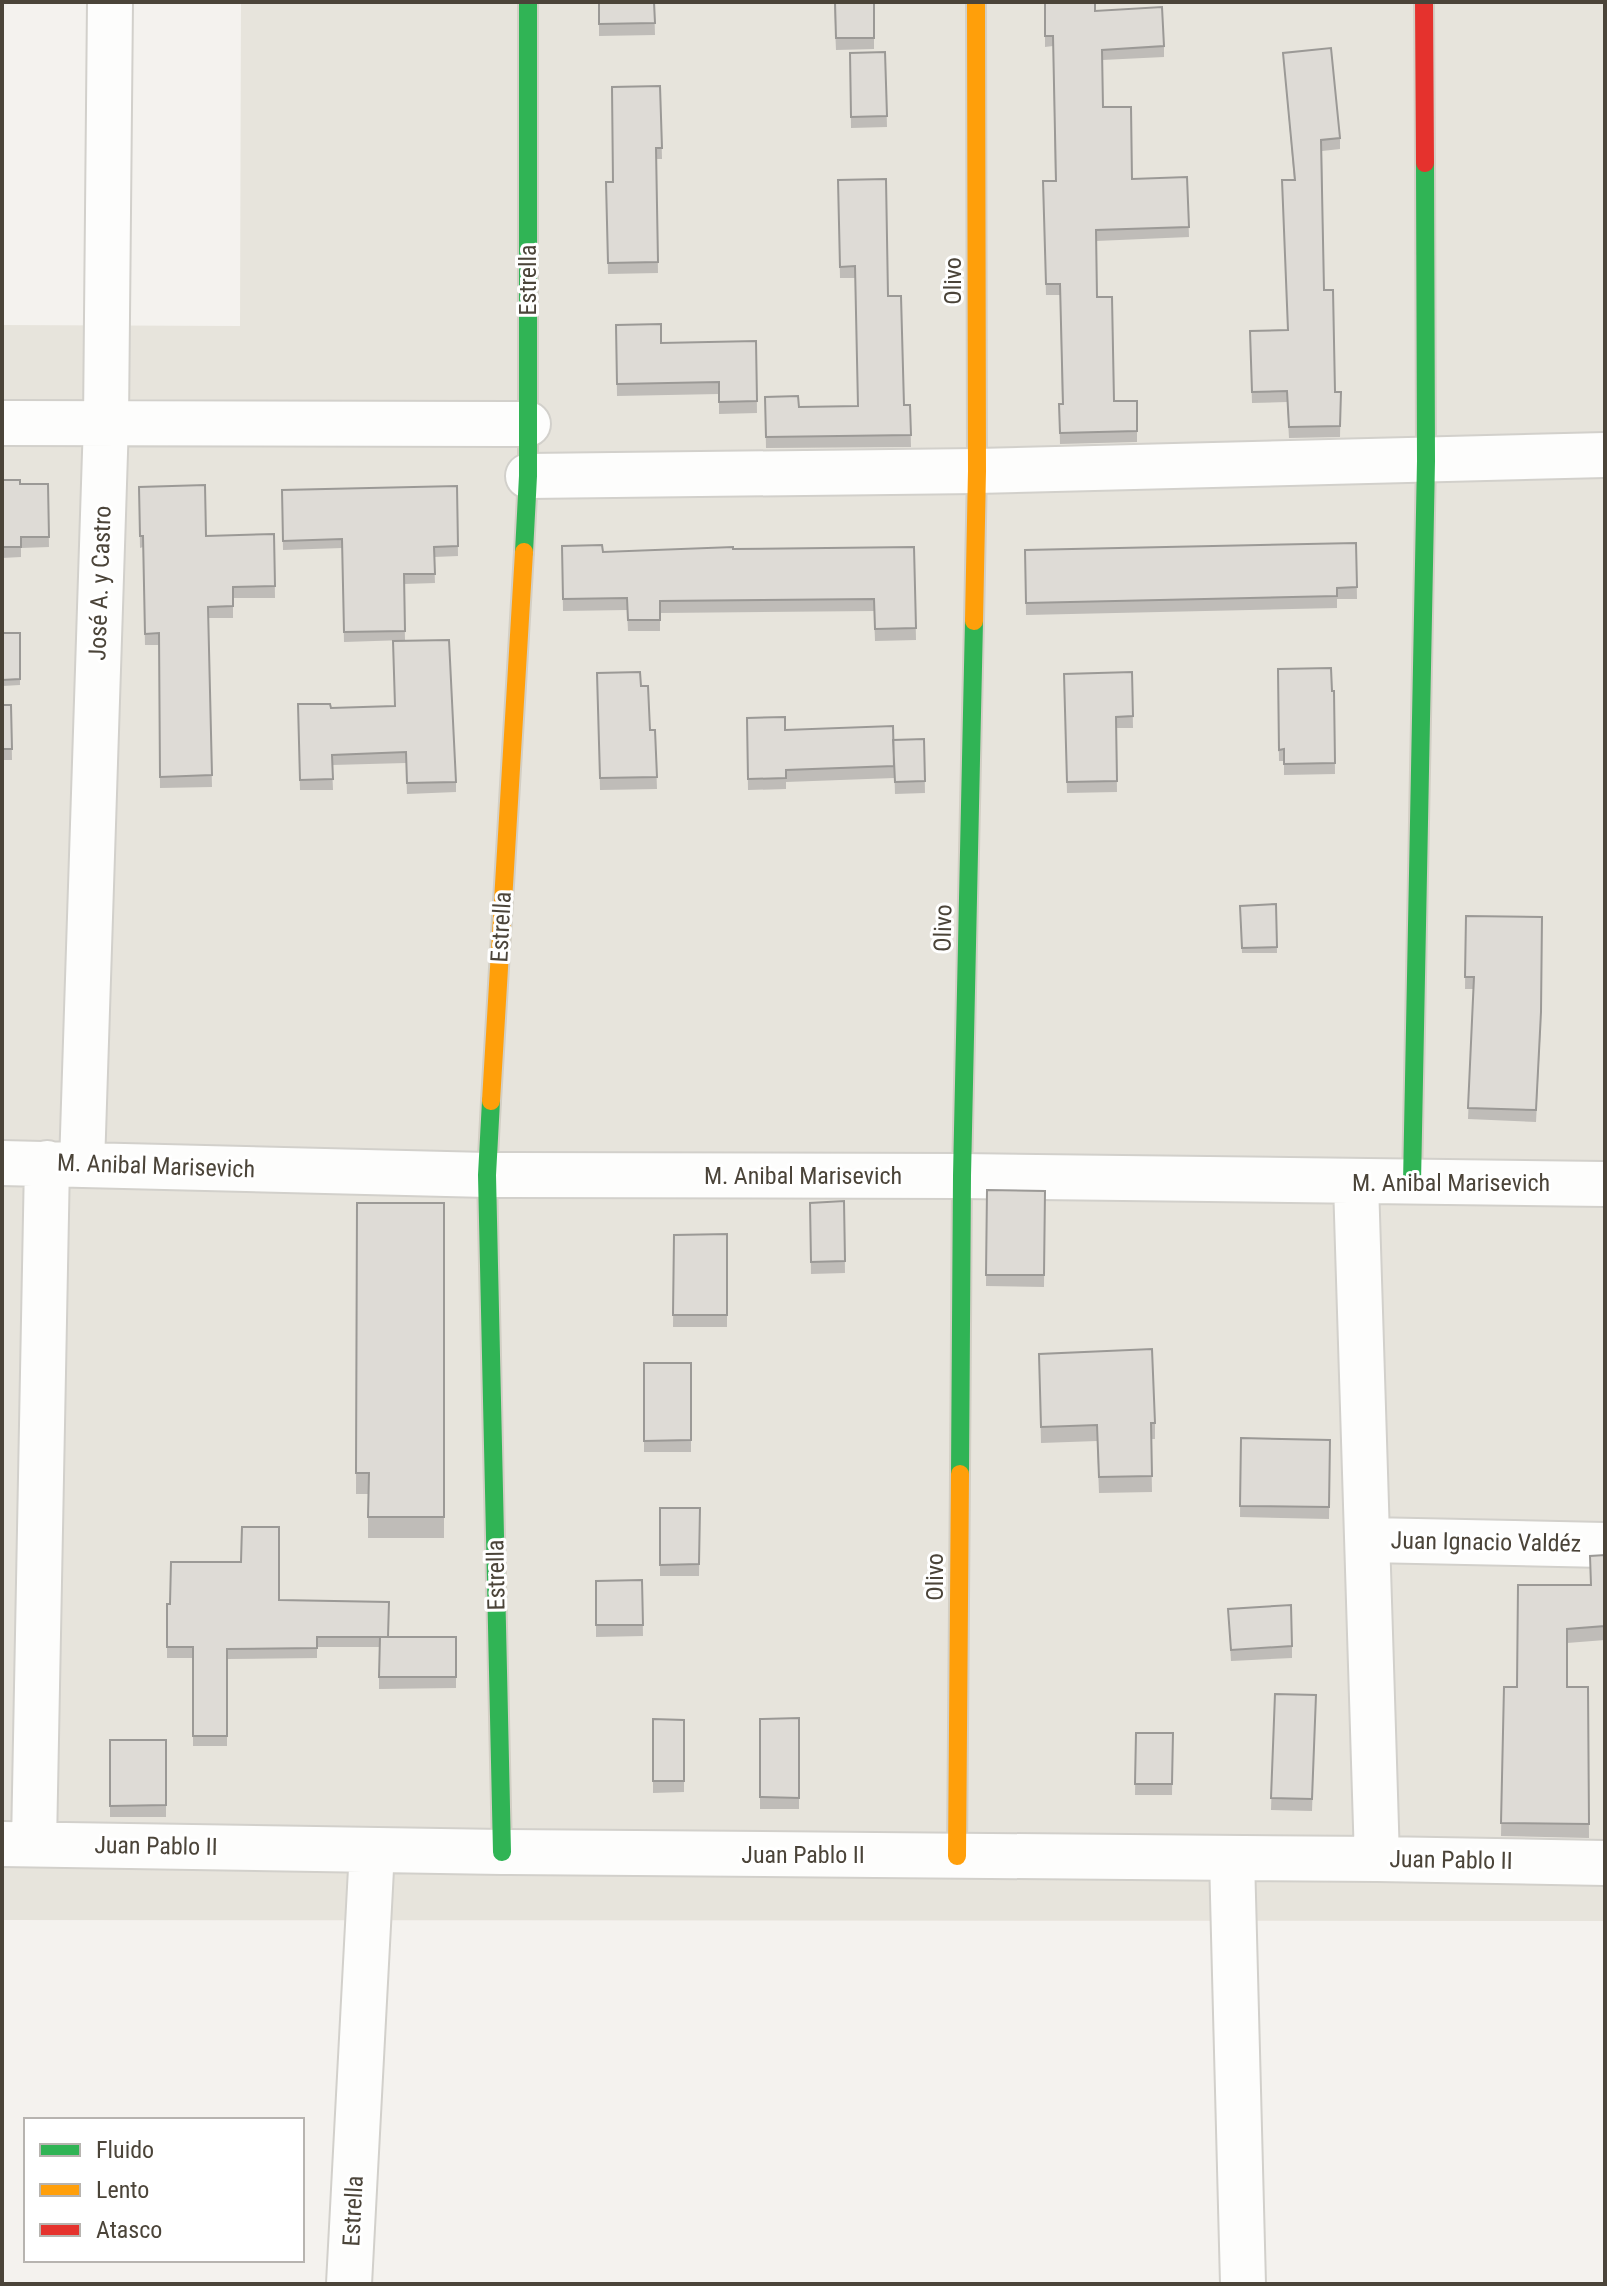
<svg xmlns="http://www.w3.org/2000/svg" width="1607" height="2286" font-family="'Roboto Condensed',sans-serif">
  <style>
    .residential { fill: #e7e4dc }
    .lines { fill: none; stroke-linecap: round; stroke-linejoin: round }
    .street-casing { stroke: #d2d0cb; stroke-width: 48 }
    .fast-casing { stroke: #d3cfc5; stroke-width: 22 }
    .slow-casing { stroke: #d3cfc5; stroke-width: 22 }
    .jam-casing { stroke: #d3cfc5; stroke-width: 22 }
    .street { stroke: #fdfdfc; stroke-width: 44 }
    .fast { stroke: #30b455; stroke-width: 18 }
    .slow { stroke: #ff9f0a; stroke-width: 18 }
    .jam { stroke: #e5322d; stroke-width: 18 }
    .wall { fill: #bfbcb8 }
    .building { fill: #dedbd6; stroke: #9b9996; stroke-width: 2 }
    .labels { text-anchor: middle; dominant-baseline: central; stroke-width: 6; stroke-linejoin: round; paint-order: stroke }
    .street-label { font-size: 24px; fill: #4b4439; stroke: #fff }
  </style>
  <rect width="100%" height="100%" fill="#f4f2ee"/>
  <path class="residential" d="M 241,2 L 1605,2 L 1605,1921 L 2,1920 L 2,325 L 240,326 Z"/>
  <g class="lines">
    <g class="street-casing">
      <path id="street" d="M 2,423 L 528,424
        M 528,476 L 977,471 L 1605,455
        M 2,1163 L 487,1175 L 962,1176 L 1605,1184
        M 82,1165 L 106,422 L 110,2
        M 1356,1183 L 1377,1859
        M 1368,1540 L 1605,1545
        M 2,1844 L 502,1852 L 1377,1859 L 1605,1863
        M 34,1844 L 47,1163
        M 1232,1858 L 1243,2284
        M 349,2284 L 372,1850"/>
    </g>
    <g class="fast-casing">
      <path id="fast" d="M 524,552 L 528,476 L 528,2
        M 491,1101 L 487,1175 L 502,1852
        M 1412,1183 L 1426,461 L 1425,163
        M 960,1474 L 962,1176 L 974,621"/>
    </g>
    <g class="slow-casing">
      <path id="slow" d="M 974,621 L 977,471 L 976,2
        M 491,1101 L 524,552
        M 957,1856 L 960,1474"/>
    </g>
    <g class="jam-casing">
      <path id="jam" d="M 1424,2 L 1425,163"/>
    </g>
    <use href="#street" class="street"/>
    <use href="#fast" class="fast"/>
    <use href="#slow" class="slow"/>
    <use href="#jam" class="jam"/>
  </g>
  <path class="wall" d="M 599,2 L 654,2 L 655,35 L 599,36 Z
    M 834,2 L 874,2 L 874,49 L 836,50 Z
    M 1045,2 L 1095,11 L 1164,46 L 1164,57 L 1102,60 L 1103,107 L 1132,179 L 1187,177 L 1189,237 L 1096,241 L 1097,297 L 1114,401 L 1137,401 L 1137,442 L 1060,444 L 1059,404 L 1062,404 L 1060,295 L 1046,295 L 1043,181 L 1055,181 L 1053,46 L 1045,47 Z
    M 885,52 L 887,127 L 851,128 L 850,53 Z
    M 1283,53 L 1340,138 L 1340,149 L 1322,151 L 1324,290 L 1335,392 L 1341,392 L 1340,437 L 1289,438 L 1287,402 L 1252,403 L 1250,331 L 1288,330 L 1294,180 Z
    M 660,86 L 662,159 L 656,159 L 658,273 L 608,274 L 606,182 L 613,182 Z
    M 838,180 L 888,296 L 904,405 L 910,405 L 911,447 L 766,448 L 765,397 L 799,407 L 858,406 L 855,278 L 840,278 Z
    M 616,325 L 661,343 L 756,341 L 757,413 L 719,414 L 719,394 L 617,396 Z
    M 2,480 L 20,484 L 48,484 L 49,547 L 21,548 L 21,557 L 2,558 Z
    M 457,486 L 458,556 L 434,557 L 435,583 L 404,584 L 405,640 L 344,642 L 342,548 L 283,550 L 282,490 Z
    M 139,487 L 206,536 L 274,534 L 275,598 L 233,598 L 233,618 L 208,618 L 212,787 L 160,788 L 159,645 L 145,645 L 143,547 L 140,548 Z
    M 1356,543 L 1357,599 L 1337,599 L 1337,608 L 1026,615 L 1025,550 Z
    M 562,546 L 603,552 L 914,547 L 916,640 L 875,641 L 874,611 L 660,613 L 660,631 L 628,631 L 627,610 L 563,611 Z
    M 2,633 L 20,633 L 20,685 L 2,686 Z
    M 1278,669 L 1332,691 L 1334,691 L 1335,774 L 1284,775 L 1284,761 L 1279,761 Z
    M 1132,672 L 1133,728 L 1116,728 L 1117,792 L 1067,793 L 1064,674 Z
    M 597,673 L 641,686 L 650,730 L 655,730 L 657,789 L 600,790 Z
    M 298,704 L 331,708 L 456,782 L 456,792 L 407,794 L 406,763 L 332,765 L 333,790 L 300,790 Z
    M 2,705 L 11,705 L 12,760 L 2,760 Z
    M 747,718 L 785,730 L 893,740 L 924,739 L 925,793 L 895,794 L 894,755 L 894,778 L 786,782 L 786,789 L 748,790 Z
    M 1276,904 L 1277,953 L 1242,953 L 1240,906 Z
    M 1466,916 L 1541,1024 L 1536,1122 L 1468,1119 L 1473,989 L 1465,989 Z
    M 987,1190 L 1045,1191 L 1044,1287 L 986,1286 Z
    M 844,1201 L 845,1273 L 811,1274 L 810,1203 Z
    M 357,1203 L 444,1203 L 444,1538 L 368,1538 L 368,1494 L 356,1494 Z
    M 727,1234 L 727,1327 L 673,1327 L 674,1235 Z
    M 1039,1354 L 1155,1423 L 1155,1439 L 1151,1439 L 1152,1492 L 1099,1493 L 1097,1441 L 1041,1443 Z
    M 644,1363 L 691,1363 L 691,1452 L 644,1452 Z
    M 1241,1438 L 1330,1440 L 1329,1519 L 1240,1517 Z
    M 660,1508 L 700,1508 L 699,1576 L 660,1576 Z
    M 1605,1555 L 1605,1640 L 1567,1643 L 1567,1687 L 1588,1687 L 1589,1838 L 1501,1836 L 1504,1687 L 1517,1687 L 1591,1585 L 1590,1556 Z
    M 642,1580 L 643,1636 L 596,1637 L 596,1581 Z
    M 279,1600 L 388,1637 L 456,1637 L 456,1688 L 379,1689 L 379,1647 L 317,1647 L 317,1658 L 227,1659 L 227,1746 L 193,1746 L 193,1658 L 167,1658 L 167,1604 Z
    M 1228,1609 L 1292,1646 L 1292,1658 L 1231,1661 Z
    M 1275,1694 L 1316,1695 L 1312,1811 L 1271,1810 Z
    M 799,1718 L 799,1809 L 760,1809 L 760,1719 Z
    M 653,1719 L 684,1720 L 684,1792 L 653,1793 Z
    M 1136,1733 L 1173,1733 L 1172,1795 L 1135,1795 Z
    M 110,1740 L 166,1740 L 166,1817 L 110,1817 Z"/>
  <path class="building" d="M 599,2 L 654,2 L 655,23 L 599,24 Z
    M 835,2 L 874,2 L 874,38 L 836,38 Z
    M 1045,2 L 1095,2 L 1095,11 L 1162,7 L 1164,46 L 1102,50 L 1103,107 L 1131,107 L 1132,179 L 1187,177 L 1189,227 L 1096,230 L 1097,297 L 1112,297 L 1114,401 L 1137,401 L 1137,431 L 1060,433 L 1059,404 L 1063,404 L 1060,284 L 1046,284 L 1043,181 L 1056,181 L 1053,36 L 1045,36 Z
    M 1331,48 L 1340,138 L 1321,140 L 1324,290 L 1333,290 L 1335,392 L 1341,392 L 1340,426 L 1289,427 L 1287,391 L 1252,392 L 1250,331 L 1288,330 L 1282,180 L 1295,180 L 1283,53 Z
    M 885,52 L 887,116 L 851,117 L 850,53 Z
    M 660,86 L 662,148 L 656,148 L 658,262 L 608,263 L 606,182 L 613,182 L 612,87 Z
    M 886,179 L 888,296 L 901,296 L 904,405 L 910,405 L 911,435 L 766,437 L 765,397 L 798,396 L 799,407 L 858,406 L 855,266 L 840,267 L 838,180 Z
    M 661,324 L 661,343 L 756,341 L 757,401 L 719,402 L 719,382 L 617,384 L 616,325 Z
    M 2,480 L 20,480 L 20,484 L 48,484 L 49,537 L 21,537 L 21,547 L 2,547 Z
    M 205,485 L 206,536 L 274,534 L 275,586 L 233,587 L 233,606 L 208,607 L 212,775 L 160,777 L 159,633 L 145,634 L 143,536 L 140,536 L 139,487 Z
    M 457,486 L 458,546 L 434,547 L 435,574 L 404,574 L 405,631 L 344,632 L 342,539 L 283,541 L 282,490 Z
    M 1356,543 L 1357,587 L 1337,588 L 1337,596 L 1026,603 L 1025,550 Z
    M 602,545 L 603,552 L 733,547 L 733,549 L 914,547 L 916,628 L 875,629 L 874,599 L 660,601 L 660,620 L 628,620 L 627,598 L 563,599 L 562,546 Z
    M 2,633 L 20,633 L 20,679 L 2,680 Z
    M 449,640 L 456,782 L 407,783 L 406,752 L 332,755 L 333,779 L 300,780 L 298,704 L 330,704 L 331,708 L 395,706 L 393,641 Z
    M 1331,668 L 1332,691 L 1334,691 L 1335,763 L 1284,764 L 1284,749 L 1279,750 L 1278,669 Z
    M 640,672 L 641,686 L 648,686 L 650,730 L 655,730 L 657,777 L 600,778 L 597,673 Z
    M 1132,672 L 1133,716 L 1116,717 L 1117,781 L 1067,782 L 1064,674 Z
    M 2,705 L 11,705 L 12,749 L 2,749 Z
    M 785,717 L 785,730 L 893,726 L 894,766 L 786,770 L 786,778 L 748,779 L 747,718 Z
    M 924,739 L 925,781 L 895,782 L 893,740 Z
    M 1276,904 L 1277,947 L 1242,948 L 1240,906 Z
    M 1466,916 L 1542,917 L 1541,1012 L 1536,1110 L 1468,1108 L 1474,977 L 1465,977 Z
    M 987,1190 L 1045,1191 L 1044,1275 L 986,1275 Z
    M 844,1201 L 845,1261 L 811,1262 L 810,1203 Z
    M 357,1203 L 444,1203 L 444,1517 L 368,1517 L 369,1473 L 356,1473 Z
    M 727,1234 L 727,1315 L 673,1315 L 674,1235 Z
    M 1152,1349 L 1155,1423 L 1151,1423 L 1152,1476 L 1099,1477 L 1097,1425 L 1041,1427 L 1039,1354 Z
    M 644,1363 L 691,1363 L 691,1440 L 644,1441 Z
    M 1241,1438 L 1330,1440 L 1329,1507 L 1240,1506 Z
    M 660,1508 L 700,1508 L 699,1564 L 660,1565 Z
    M 242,1527 L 279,1527 L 279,1600 L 389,1602 L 388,1637 L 317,1637 L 317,1648 L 227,1649 L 227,1736 L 193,1736 L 193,1647 L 167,1647 L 167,1604 L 170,1604 L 171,1562 L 241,1562 Z
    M 1605,1555 L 1605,1626 L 1567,1629 L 1567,1687 L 1588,1687 L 1589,1824 L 1501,1823 L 1504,1687 L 1517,1687 L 1518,1585 L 1591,1585 L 1590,1556 Z
    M 642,1580 L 643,1625 L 596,1625 L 596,1581 Z
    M 1291,1605 L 1292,1646 L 1231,1650 L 1228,1609 Z
    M 380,1637 L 456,1637 L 456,1677 L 379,1677 Z
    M 1275,1694 L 1316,1695 L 1312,1799 L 1271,1798 Z
    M 799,1718 L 799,1798 L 760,1797 L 760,1719 Z
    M 653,1719 L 684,1720 L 684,1781 L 653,1781 Z
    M 1136,1733 L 1173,1733 L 1172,1784 L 1135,1784 Z
    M 110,1740 L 166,1740 L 166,1805 L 110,1806 Z"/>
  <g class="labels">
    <g class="street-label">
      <text transform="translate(528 280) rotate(-90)">Estrella</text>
      <text transform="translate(953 281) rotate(-90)">Olivo</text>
      <text transform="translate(100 583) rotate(-88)">José A. y Castro</text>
      <text transform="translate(501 927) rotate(-87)">Estrella</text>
      <text transform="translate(943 928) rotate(-89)">Olivo</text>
      <text transform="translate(156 1166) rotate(2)">M. Anibal Marisevich</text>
      <text x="803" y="1176">M. Anibal Marisevich</text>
      <text x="1451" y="1183">M. Anibal Marisevich</text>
      <text transform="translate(1486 1542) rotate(1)">Juan Ignacio Valdéz</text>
      <text transform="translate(496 1575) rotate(-91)">Estrella</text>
      <text transform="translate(935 1577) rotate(-90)">Olivo</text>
      <text transform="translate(156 1846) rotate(1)">Juan Pablo II</text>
      <text x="803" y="1855">Juan Pablo II</text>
      <text transform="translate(1451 1860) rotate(1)">Juan Pablo II</text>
      <text transform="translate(353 2211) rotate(-87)">Estrella</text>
    </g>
  </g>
  <rect width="1607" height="2286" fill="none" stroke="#4b4439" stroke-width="8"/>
  <rect x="24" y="2118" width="280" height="144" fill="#ffffff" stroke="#b7b4b0" stroke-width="2"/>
  <rect x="40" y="2144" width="40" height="12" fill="#30b455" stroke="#b7b4b0" stroke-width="2"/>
  <text x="96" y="2158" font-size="24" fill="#4b4439">Fluido</text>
  <rect x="40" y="2184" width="40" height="12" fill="#ff9f0a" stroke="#b7b4b0" stroke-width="2"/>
  <text x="96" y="2198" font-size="24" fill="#4b4439">Lento</text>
  <rect x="40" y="2224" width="40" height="12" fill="#e5322d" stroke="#b7b4b0" stroke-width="2"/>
  <text x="96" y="2238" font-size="24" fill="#4b4439">Atasco</text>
</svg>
